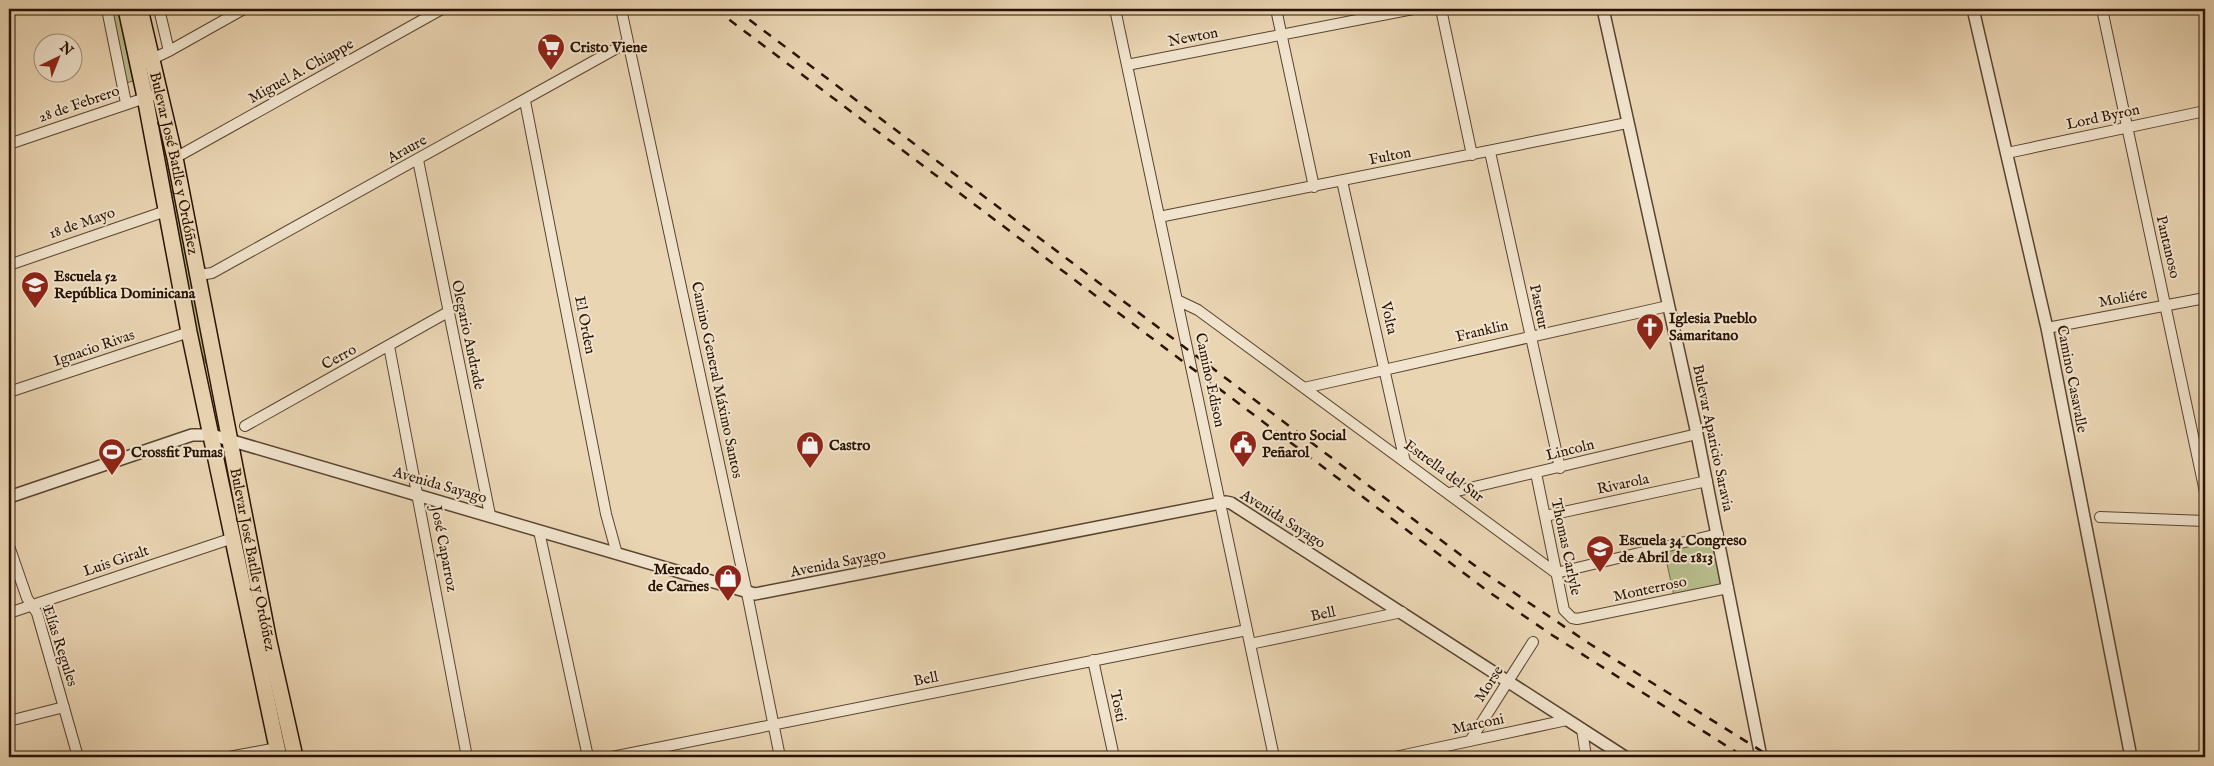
<svg xmlns="http://www.w3.org/2000/svg" width="2214" height="766" font-family="'IM FELL English',serif">
  <style>
    .green { fill: #b7bd8c; stroke: #706847 }
    .lines { fill: none; stroke-linecap: round; stroke-linejoin: round }
    .minor-casing { stroke: #59432e; stroke-width: 12 }
    .tertiary-casing { stroke: #59432e; stroke-width: 14 }
    .primary-casing { stroke: #291202; stroke-width: 18 }
    .minor { stroke: #f1e4ce; stroke-width: 10 }
    .tertiary { stroke: #f1e4ce; stroke-width: 11 }
    .primary { stroke: #ead5b3; stroke-width: 15 }
    .rail { stroke: #291202; stroke-width: 2.5; stroke-dasharray: 9 9; stroke-linecap: butt }
    .labels { text-anchor: middle; dominant-baseline: central; stroke-width: 4; stroke-linejoin: round; paint-order: stroke }
    .street-label { font-size: 15px; fill: #291202; stroke: #f1e4ce }
    .poi-label { font-size: 15px; font-weight: bold; fill: #291202; stroke: #f1e4ce; text-anchor: start }
  </style>
  <rect width="100%" height="100%" fill="#ead5b3"/>
  <filter id="stains"><feTurbulence type="fractalNoise" baseFrequency=".004" numOctaves="4"/><feColorMatrix values="0 0 0 0 .2 0 0 0 0 .09 0 0 0 0 .02 0 0 0 .5 -.17"/></filter>
  <radialGradient id="worn" r=".72"><stop offset=".6" stop-color="#630" stop-opacity="0"/><stop offset="1" stop-color="#630" stop-opacity=".3"/></radialGradient>
  <path class="green" d="M 111,9 L 118,9 L 133,81 L 126,83 Z
    M 157,131 L 168,159 L 210,374 L 198,343 Z
    M 1711,540 L 1722,585 L 1674,596 L 1664,550 Z"/>
  <g class="lines">
    <g class="minor-casing">
      <path id="minor" d="M 107,9 L 126,103
        M 159,9 L 169,51
        M 621,9 L 747,593 L 780,757
        M 1115,9 L 1274,757
        M 1276,9 L 1314,187
        M 1441,9 L 1472,155
        M 2102,9 L 2205,492
        M 146,62 L 169,51 L 244,9
        M 1127,65 L 1413,9
        M 525,101 L 606,514 L 617,554
        M 9,144 L 151,96
        M 1490,152 L 1560,468
        M 2007,153 L 2205,111
        M 175,158 L 442,9
        M 418,160 L 490,515
        M 1342,181 L 1405,462
        M 1159,217 L 1627,123
        M 9,265 L 166,211
        M 199,275 L 212,273 L 628,42
        M 1177,300 L 1198,310 L 1556,573 L 1718,534
        M 2047,328 L 2205,298
        M 389,346 L 467,757
        M 1304,388 L 1668,306
        M 9,392 L 189,332
        M 245,426 L 448,312
        M 1536,473 L 1564,610 L 1572,618 L 1577,619 L 1728,588
        M 1449,493 L 1697,434
        M 1545,516 L 1707,481
        M 2100,517 L 2205,521
        M 539,531 L 588,757
        M 9,546 L 27,598 L 37,613 L 78,757
        M 9,613 L 233,538
        M 1250,644 L 1402,612
        M 1093,660 L 1114,757
        M 9,721 L 64,707
        M 1582,729 L 1586,757
        M 1470,741 L 1533,642
        M 229,757 L 277,748
        M 612,757 L 1247,630
        M 1395,757 L 1567,720"/>
    </g>
    <g class="tertiary-casing">
      <path id="tertiary" d="M 1603,9 L 1697,434 L 1761,757
        M 1973,9 L 2047,328 L 2131,757
        M 9,497 L 192,435 L 212,435 L 755,594 L 1226,502 L 1231,503 L 1625,757"/>
    </g>
    <g class="primary-casing">
      <g id="primary">
        <path d="M 126,9 L 145,97 L 189,332 L 279,757"/>
        <path id="s1" d="M 140,9 L 175,158 L 269,642 L 295,757"/>
      </g>
    </g>
    <use href="#minor" class="minor"/>
    <use href="#tertiary" class="tertiary"/>
    <use href="#primary" class="primary"/>
    <path class="rail" d="M 715,9 L 1489,592 L 1552,635 L 1744,757
      M 735,9 L 1482,571 L 1590,644 L 1771,757"/>
  </g>
  <defs>
    <g id="supermarket-pin" transform="scale(1.4375)"><path d="M0 17L-7.5 6A9.5 9.5 0 1 1 7.5 6Z" fill="#8f2418" stroke="#f1e4ce"/><path d="M-6-5.5h2.5l.6 2H6L4.5 2H-2.5L-4.4-4H-6ZM-1.5 3.2a1.3 1.3 0 1 0 .1 0ZM3 3.2a1.3 1.3 0 1 0 .1 0Z" fill="#fff"/></g>
    <g id="school-pin" transform="scale(1.4375)"><path d="M0 17L-7.5 6A9.5 9.5 0 1 1 7.5 6Z" fill="#8f2418" stroke="#f1e4ce"/><path d="M0-5L7-2L0 1L-7-2ZM-4 1L0 2.5L4 1V4Q0 6-4 4Z" fill="#fff"/></g>
    <g id="church-pin" transform="scale(1.4375)"><path d="M0 17L-7.5 6A9.5 9.5 0 1 1 7.5 6Z" fill="#8f2418" stroke="#f1e4ce"/><path d="M-1.2-6h2.4v3.5h3.3v2.4h-3.3V6h-2.4V-.1h-3.3v-2.4h3.3Z" fill="#fff"/></g>
    <g id="civic-pin" transform="scale(1.4375)"><path d="M0 17L-7.5 6A9.5 9.5 0 1 1 7.5 6Z" fill="#8f2418" stroke="#f1e4ce"/><path d="M-.6-6.5H3V-4.5H.6V-3L4-1V1h2V6H-6V1h2V-1L-.6-3ZM-1.2 2.5V6h2.4V2.5Z" fill="#fff"/></g>
    <g id="shop-pin" transform="scale(1.4375)"><path d="M0 17L-7.5 6A9.5 9.5 0 1 1 7.5 6Z" fill="#8f2418" stroke="#f1e4ce"/><path d="M-5-2.5h2.3a2.7 3.5 0 0 1 5.4 0H5L5.5 6h-11ZM-1.5-2.5h3a1.5 2.3 0 0 0-3 0Z" fill="#fff"/></g>
    <g id="stadium-pin" transform="scale(1.4375)"><path d="M0 17L-7.5 6A9.5 9.5 0 1 1 7.5 6Z" fill="#8f2418" stroke="#f1e4ce"/><path d="M0-5a6.5 5 0 1 0 0 10a6.5 5 0 1 0 0-10ZM-3.5-1.8h7v3.6h-7Z" fill="#fff"/></g>
  </defs>
  <g fill-rule="evenodd">
    <use href="#supermarket-pin" x="551" y="47"/>
    <use href="#school-pin" x="35" y="285"/>
    <use href="#church-pin" x="1650" y="327"/>
    <use href="#civic-pin" x="1243" y="444"/>
    <use href="#shop-pin" x="810" y="445"/>
    <use href="#stadium-pin" x="112" y="452"/>
    <use href="#school-pin" x="1600" y="549"/>
    <use href="#shop-pin" x="728" y="578"/>
  </g>
  <g class="labels">
    <g class="street-label">
      <text transform="translate(1193 37) rotate(-11)">Newton</text>
      <text transform="translate(301 71) rotate(-29)">Miguel A. Chiappe</text>
      <text transform="translate(79 104) rotate(-19)">28 de Febrero</text>
      <text transform="translate(2103 117) rotate(-12)">Lord Byron</text>
      <text transform="translate(407 149) rotate(-29)">Araure</text>
      <text transform="translate(1390 156) rotate(-11)">Fulton</text>
      <text stroke="none"><textPath href="#s1" startOffset="158">Bulevar José Batlle y Ordóñez</textPath></text>
      <text transform="translate(82 223) rotate(-19)">18 de Mayo</text>
      <text transform="translate(2168 247) rotate(77)">Pantanoso</text>
      <text transform="translate(2123 298) rotate(-11)">Moliére</text>
      <text transform="translate(1539 307) rotate(78)">Pasteur</text>
      <text transform="translate(1389 318) rotate(77)">Volta</text>
      <text transform="translate(585 325) rotate(79)">El Orden</text>
      <text transform="translate(1482 331) rotate(-13)">Franklin</text>
      <text transform="translate(468 335) rotate(78)">Olegario Andrade</text>
      <text transform="translate(94 348) rotate(-19)">Ignacio Rivas</text>
      <text transform="translate(339 357) rotate(-29)">Cerro</text>
      <text transform="translate(2072 379) rotate(79)">Camino Casavalle</text>
      <text transform="translate(717 380) rotate(78)">Camino General Máximo Santos</text>
      <text transform="translate(1210 380) rotate(78)">Camino Edison</text>
      <text transform="translate(1713 438) rotate(78)">Bulevar Aparicio Saravia</text>
      <text transform="translate(1570 450) rotate(-14)">Lincoln</text>
      <text transform="translate(1444 471) rotate(36)">Estrella del Sur</text>
      <text transform="translate(1623 484) rotate(-12)">Rivarola</text>
      <text transform="translate(440 485) rotate(16)">Avenida Sayago</text>
      <text transform="translate(1283 519) rotate(32)">Avenida Sayago</text>
      <text transform="translate(1566 547) rotate(78)">Thomas Carlyle</text>
      <text transform="translate(444 549) rotate(79)">José Caparroz</text>
      <text stroke="none"><textPath href="#s1" startOffset="562">Bulevar José Batlle y Ordóñez</textPath></text>
      <text transform="translate(116 561) rotate(-19)">Luis Giralt</text>
      <text transform="translate(838 563) rotate(-11)">Avenida Sayago</text>
      <text transform="translate(1650 589) rotate(-12)">Monterroso</text>
      <text transform="translate(1323 614) rotate(-12)">Bell</text>
      <text transform="translate(60 646) rotate(72)">Elías Regules</text>
      <text transform="translate(926 679) rotate(-11)">Bell</text>
      <text transform="translate(1489 684) rotate(-57)">Morse</text>
      <text transform="translate(1118 706) rotate(78)">Tosti</text>
      <text transform="translate(1478 724) rotate(-12)">Marconi</text>
    </g>
    <g class="poi-label">
      <text x="570" y="47">Cristo Viene</text>
      <text x="54" y="276">Escuela 52<tspan x="54" dy="17">República Dominicana</tspan></text>
      <text x="1669" y="318">Iglesia Pueblo<tspan x="1669" dy="17">Samaritano</tspan></text>
      <text x="1262" y="435">Centro Social<tspan x="1262" dy="17">Peñarol</tspan></text>
      <text x="829" y="445">Castro</text>
      <text x="131" y="452">Crossfit Pumas</text>
      <text x="1619" y="540">Escuela 34 Congreso<tspan x="1619" dy="17">de Abril de 1813</tspan></text>
      <text x="709" y="569" text-anchor="end">Mercado<tspan x="709" dy="17">de Carnes</tspan></text>
    </g>
  </g>
  <rect width="2214" height="766" fill="none" stroke="#ead5b3" stroke-width="30"/>
  <rect x="10" y="10" width="2194" height="746" fill="none" stroke="#291202" stroke-width="2.5"/>
  <rect x="15" y="15" width="2184" height="736" fill="none" stroke="#291202"/>
  <g transform="translate(58 58) rotate(43)"><circle r="24" fill="#f1e4ce" stroke="#a1907c"/>
  <path d="M0-4L9 19L0 12L-9 19Z" fill="#8f2418"/>
  <text y="-8" font-size="14" font-weight="bold" text-anchor="middle" fill="#291202">N</text>
  </g>
  <rect width="100%" height="100%" filter="url(#stains)"/>
  <rect width="100%" height="100%" fill="url(#worn)"/>
</svg>
